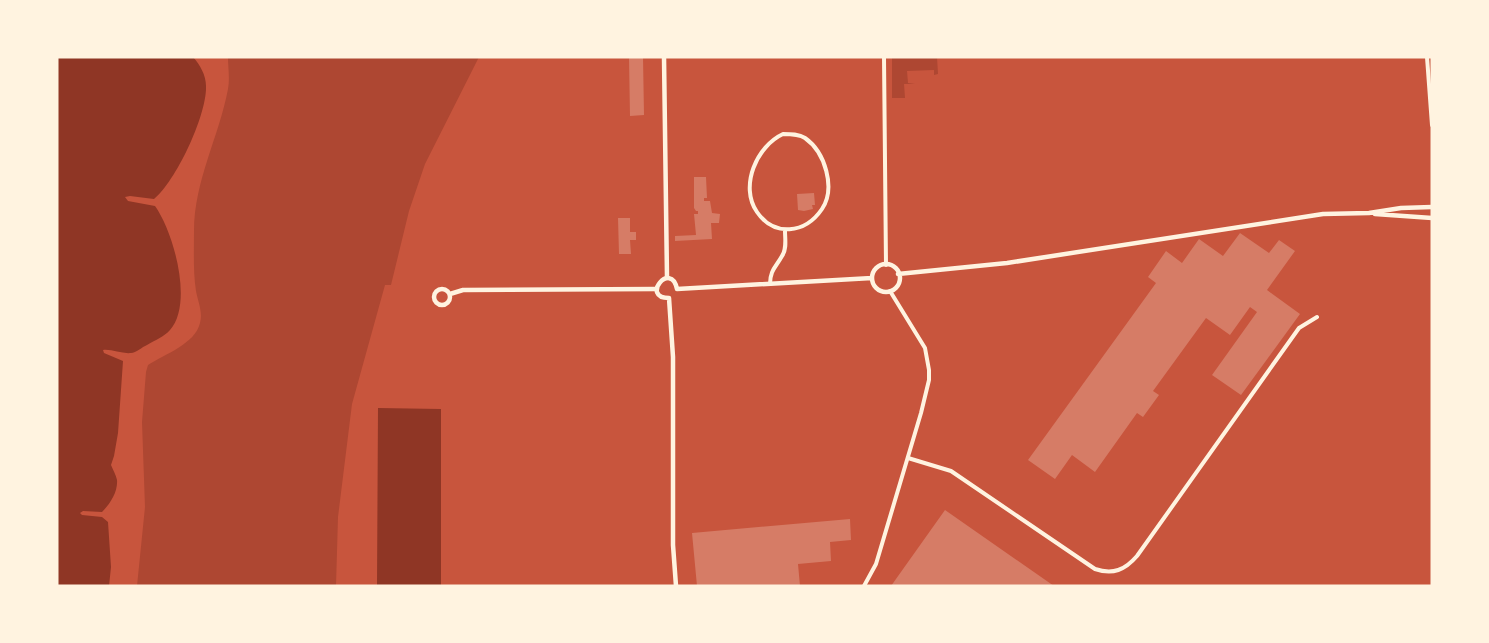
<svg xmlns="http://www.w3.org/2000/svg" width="1489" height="643" font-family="Commissioner,sans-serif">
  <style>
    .green { fill: #ae4732 }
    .water { fill: #8f3625 }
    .building { fill: #d67c66 }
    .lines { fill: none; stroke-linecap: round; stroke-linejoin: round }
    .minor { stroke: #fff3e0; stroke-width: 4 }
    .tertiary { stroke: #fff3e0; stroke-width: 4.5 }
    .secondary { stroke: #fff3e0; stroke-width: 4.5 }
  </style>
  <rect width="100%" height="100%" fill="#c8553d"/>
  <path class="green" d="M 228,57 L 479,57 L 425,164 L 409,211 L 391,285 L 385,285 L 352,404 L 338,517 L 336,586 L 137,586 L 145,507 L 142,422 L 146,372 L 148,365 C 165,354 195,344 200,323 C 203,312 198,302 196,291 C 193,272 194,250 194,231 C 194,181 219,137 228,89 C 230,78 228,68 228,57 Z
    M 892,57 L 937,57 L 938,74 L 934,75 L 934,70 L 907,71 L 908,83 L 915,84 L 904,84 L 905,98 L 892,98 Z"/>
  <path class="water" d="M 57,57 L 193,57 C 200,65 206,75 206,86 C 207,115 176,181 154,199 L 130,196 L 125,197 L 128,201 L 155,206 C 173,231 194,303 170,330 C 164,337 155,340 147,345 C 142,347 136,353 131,353 C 122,354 112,349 103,350 L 104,353 L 123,361 L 118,433 L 114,456 L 111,465 C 113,470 116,475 117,480 C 118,492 110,504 102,512 L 83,511 L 80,513 L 82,515 L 102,517 L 108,522 L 111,567 L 109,586 L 57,586 Z
    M 378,408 L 441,409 L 441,586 L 377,586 Z"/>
  <path class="building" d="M 629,57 L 643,57 L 644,115 L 630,116 Z
    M 694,177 L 706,177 L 707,198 L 704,198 L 704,201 L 710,201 L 712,213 L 720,214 L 719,223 L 711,223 L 712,239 L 675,241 L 675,236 L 696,235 L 694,214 L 698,214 L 698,211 L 696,211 L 694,208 Z
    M 814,193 L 815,205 L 812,205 L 813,209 L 804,211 L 798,210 L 797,194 Z
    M 618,218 L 630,218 L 630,232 L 636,232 L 636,240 L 630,240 L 631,254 L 619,254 Z
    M 1240,233 L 1269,253 L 1279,240 L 1295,251 L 1267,290 L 1300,314 L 1241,395 L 1212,375 L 1257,312 L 1250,307 L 1230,335 L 1206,318 L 1153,391 L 1159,395 L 1143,417 L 1137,413 L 1095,472 L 1072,455 L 1055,479 L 1028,460 L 1156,283 L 1148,277 L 1166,251 L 1182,263 L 1199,239 L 1223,256 Z
    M 945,510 L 1054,586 L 891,586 Z
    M 850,519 L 851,540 L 830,542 L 831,561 L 798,564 L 800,586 L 697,586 L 692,533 Z"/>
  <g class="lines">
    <path class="minor" d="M 884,57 L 886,265
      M 1427,57 L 1432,125
      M 783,134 C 791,134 799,134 805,138 C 825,152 836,188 822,209 C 805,234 774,237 757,212 C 739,186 757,146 783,134 Z
      M 770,284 C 770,270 776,267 782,256 C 787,249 785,239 785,231
      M 908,458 L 951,471 L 1095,569 C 1113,575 1125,570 1137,556 L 1299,328 L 1317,317
      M 864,586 L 876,564 L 921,413 L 929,380 L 929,370 L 925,348 L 890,291"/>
    <path class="tertiary" d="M 664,57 L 667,278
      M434 297a8 8 0 1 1 16 0a8 8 0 1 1-16 0Z
      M 450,294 L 463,290 L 657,289"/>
    <path class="secondary" d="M 1375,214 L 1432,218
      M872 278a14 14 0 1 1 28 0a14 14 0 1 1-28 0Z
      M 898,274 L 1007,263 L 1323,214 L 1369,213 L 1401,208 L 1432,207
      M 677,289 L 872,278
      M 669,298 L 673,357 L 673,545 L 676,586
      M 669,298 C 640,298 671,260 677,289"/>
  </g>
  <rect width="1489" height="643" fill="none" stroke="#fff3e0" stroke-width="117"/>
</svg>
